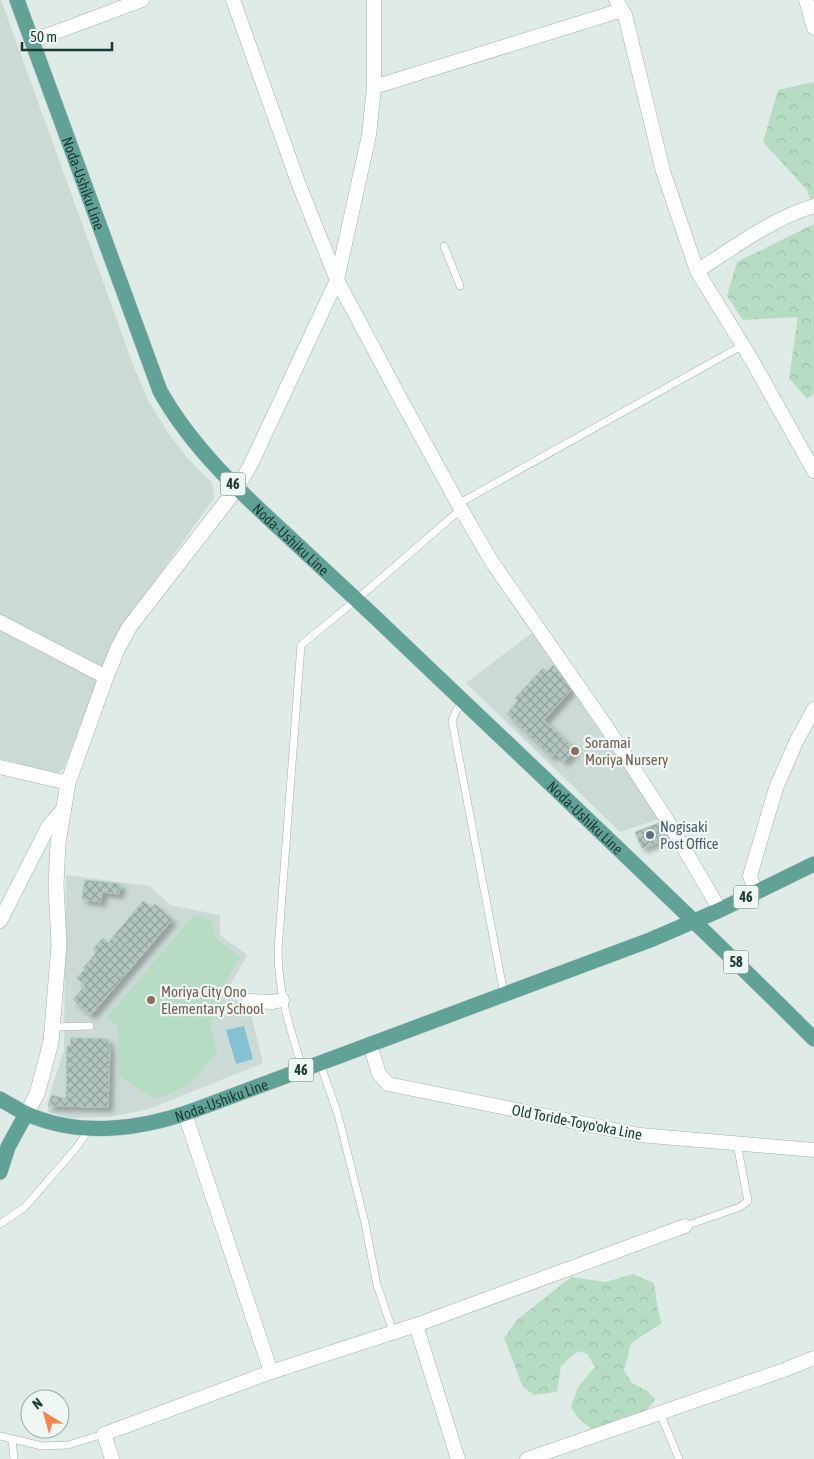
<svg xmlns="http://www.w3.org/2000/svg" width="814" height="1459" font-family="'Asap Condensed',sans-serif">
  <style>
    .built { fill: #ccdad5 }
    .forest { fill: url(#forest-crowns) }
    .garden { fill: #b6ddc3 }
    .water { fill: #83c1d3 }
    .building { fill: url(#building-cross-hatch); stroke: #b0c4bd; filter: url(#shadow) }
    .lines { fill: none; stroke-linecap: round; stroke-linejoin: round }
    .service-casing { stroke: #a1b3ad; stroke-width: 8 }
    .minor-casing { stroke: #a1b3ad; stroke-width: 15 }
    .tertiary-casing { stroke: #a1b3ad; stroke-width: 16 }
    .primary-casing { stroke: #c0c8c6; stroke-width: 16 }
    .service { stroke: #fff; stroke-width: 7 }
    .minor { stroke: #fff; stroke-width: 14 }
    .tertiary { stroke: #fff; stroke-width: 15 }
    .primary { stroke: #60a296; stroke-width: 15 }
    .education-dot { fill: #8d6e63; stroke: #eef7f3; stroke-width: 2 }
    .service-dot { fill: #5c6f8a; stroke: #eef7f3; stroke-width: 2 }
    .labels { text-anchor: middle; dominant-baseline: central; stroke-width: 4.5; stroke-linejoin: round; paint-order: stroke }
    .shield { fill: #eef7f3; stroke: #5d736e; stroke-width: 1 }
    .shield-label { font-size: 14px; font-weight: bold; fill: #1f3b35 }
    .street-label { font-size: 15px; fill: #1f3b35; stroke: #eef7f3 }
    .education-label { font-size: 15px; fill: #785e54; stroke: #eef7f3; text-anchor: start }
    .service-label { font-size: 15px; fill: #4e5e75; stroke: #eef7f3; text-anchor: start }
  </style>
  <defs>
    <pattern id="forest-crowns" width="20" height="18" patternUnits="userSpaceOnUse" patternTransform="scale(1.25)"><rect width="20" height="18" fill="#b6ddc3"/><path d="M2 6a3 3 0 1 1 6 0M12 15a3 3 0 1 1 6 0" fill="none" stroke="#9cbfa8"/></pattern>
    <pattern id="building-cross-hatch" width="8" height="8" patternUnits="userSpaceOnUse" patternTransform="scale(1.25)"><rect width="8" height="8" fill="#b3c5bf"/><path d="M0 0l8 8M0 8l8-8" fill="none" stroke="#91a19c"/></pattern>
    <filter id="shadow"><feDropShadow dx="4.5" dy="4.5" stdDeviation="2.5" flood-color="#0004"/></filter>
  </defs>
  <rect width="100%" height="100%" fill="#deebe6"/>
  <path class="built" d="M 0,0 L 1,0 L 134,367 L 148,400 L 168,433 L 189,460 L 212,483 L 214,498 L 143,597 L 99,676 L 64,768 L 57,773 L 0,759 Z
    M 533,632 L 659,819 L 620,832 L 466,683 Z
    M 66,875 L 150,886 L 170,905 L 220,915 L 220,935 L 247,955 L 225,995 L 249,1006 L 263,1063 L 149,1109 L 109,1117 L 70,1118 L 48,1112 L 49,1097 L 64,1050 Z"/>
  <path class="forest" d="M 814,82 L 814,210 L 807,190 L 763,142 L 778,90 Z
    M 814,224 L 814,394 L 807,399 L 789,378 L 798,317 L 743,320 L 727,296 L 737,262 Z
    M 633,1274 L 654,1283 L 658,1311 L 662,1323 L 631,1343 L 624,1370 L 632,1383 L 647,1391 L 655,1399 L 648,1409 L 593,1430 L 578,1418 L 571,1407 L 578,1387 L 595,1367 L 587,1354 L 578,1351 L 561,1366 L 557,1392 L 534,1395 L 523,1387 L 504,1338 L 518,1319 L 571,1277 L 606,1282 Z"/>
  <path class="garden" d="M 194,915 L 212,921 L 216,939 L 241,957 L 233,967 L 220,997 L 224,1005 L 209,1022 L 217,1051 L 190,1085 L 155,1099 L 119,1076 L 118,1027 L 107,1017 Z"/>
  <path class="water" d="M 244,1026 L 253,1059 L 236,1064 L 226,1030 Z"/>
  <path class="building" d="M 553,665 L 571,690 L 544,720 L 575,750 L 564,762 L 555,753 L 552,757 L 507,714 L 518,701 L 515,698 L 543,668 L 547,672 Z
    M 659,823 L 667,839 L 642,848 L 635,832 Z
    M 85,880 L 121,884 L 119,894 L 102,892 L 101,902 L 82,899 Z
    M 143,901 L 152,908 L 155,904 L 172,920 L 91,1015 L 73,1000 L 85,985 L 77,978 L 85,969 L 83,968 L 96,953 L 93,949 L 103,938 L 108,943 Z
    M 71,1038 L 108,1039 L 108,1047 L 110,1047 L 108,1107 L 48,1106 L 52,1095 L 66,1099 L 67,1046 L 70,1046 Z"/>
  <g class="lines">
    <g class="service-casing">
      <path id="service" d="M 444,246 L 460,286
        M 458,504 L 743,345
        M 463,702 L 456,711 L 452,721 L 504,994
        M 53,1027 L 90,1026
        M 320,1063 L 338,1115 L 365,1223 L 377,1285 L 393,1332
        M 303,1069 C 290,1030 278,992 278,950 L 301,645 L 356,600 L 461,509
        M 0,1224 L 25,1207 L 76,1148 L 89,1130
        M 685,1226 L 740,1207 L 748,1201 L 737,1144
        M 660,1413 L 679,1459
        M 0,1436 L 42,1446 L 68,1445 L 104,1434
        M 12,1439 L 14,1459"/>
    </g>
    <g class="minor-casing">
      <path id="minor" d="M 233,0 L 299,185 L 337,280 L 400,398 L 461,509 L 492,562 L 606,726 L 669,823 L 720,910
        M 616,0 L 625,15 L 663,171 L 697,271 L 750,357 L 814,471
        M 806,0 L 814,28
        M 32,41 L 142,0
        M 374,87 L 622,10
        M 697,271 C 735,247 771,219 814,206
        M 237,488 L 251,464 L 337,280 L 369,135 L 374,87 L 374,0
        M 0,622 L 106,677
        M 0,767 L 68,783
        M 756,893 L 750,876 L 776,788 L 796,742 L 814,709
        M 0,921 L 49,825 L 64,809
        M 249,1001 L 273,1002 L 282,1000
        M 370,1044 L 379,1074 L 388,1084 L 640,1135 L 814,1150
        M 185,1114 L 271,1372 L 416,1325 L 458,1459
        M 416,1325 L 685,1226
        M 112,1459 L 104,1434 L 271,1372
        M 527,1459 L 784,1370 L 814,1358"/>
    </g>
    <g class="tertiary-casing">
      <path id="tertiary" d="M 26,1114 L 37,1094 L 51,1042 L 59,945 L 56,885 L 58,843 L 68,783 L 106,677 L 118,648 L 130,626 L 237,488"/>
    </g>
    <g class="primary-casing">
      <g id="primary">
        <path id="s1" d="M 17,0 L 160,391 C 192,448 240,492 288,536 C 317,563 347,591 376,618 C 522,758 671,896 814,1039"/>
        <path id="s2" d="M 0,1099 C 9,1104 18,1110 27,1114 C 79,1137 139,1130 192,1111 L 650,940 L 720,910 L 814,864"/>
        <path d="M 0,1172 L 8,1147 L 26,1114"/>
      </g>
    </g>
    <use href="#service" class="service"/>
    <use href="#minor" class="minor"/>
    <use href="#tertiary" class="tertiary"/>
    <use href="#primary" class="primary"/>
  </g>
  <g class="education-dot">
    <circle cx="575" cy="751" r="5"/>
    <circle cx="151" cy="1000" r="5"/>
  </g>
  <circle class="service-dot" cx="650" cy="835" r="5"/>
  <g class="labels">
    <g class="shield">
      <rect x="220.5" y="472.5" width="25" height="23" rx="4"/>
      <rect x="733.5" y="885.5" width="25" height="23" rx="4"/>
      <rect x="723.5" y="950.5" width="25" height="23" rx="4"/>
      <rect x="288.5" y="1058.5" width="25" height="23" rx="4"/>
    </g>
    <g class="shield-label">
      <text x="233" y="484">46</text>
      <text x="746" y="897">46</text>
      <text x="736" y="962">58</text>
      <text x="301" y="1070">46</text>
    </g>
    <g class="street-label">
      <text stroke="none"><textPath href="#s1" startOffset="195">Noda-Ushiku Line</textPath></text>
      <text stroke="none"><textPath href="#s1" startOffset="615">Noda-Ushiku Line</textPath></text>
      <text stroke="none"><textPath href="#s1" startOffset="1020">Noda-Ushiku Line</textPath></text>
      <text stroke="none"><textPath href="#s2" startOffset="231">Noda-Ushiku Line</textPath></text>
      <text transform="translate(577 1122) rotate(11)">Old Toride-Toyo'oka Line</text>
    </g>
    <g class="education-label">
      <text x="585" y="742">Soramai<tspan x="585" dy="17">Moriya Nursery</tspan></text>
      <text x="161" y="991">Moriya City Ono<tspan x="161" dy="17">Elementary School</tspan></text>
    </g>
    <g class="service-label">
      <text x="660" y="826">Nogisaki<tspan x="660" dy="17">Post Office</tspan></text>
    </g>
  </g>
  <g transform="translate(45 1414) rotate(323)"><circle r="24" fill="#eef7f3" stroke="#9baca7"/>
  <path d="M0-4L9 19L0 12L-9 19Z" fill="#f8844f"/>
  <text y="-8" font-size="14" font-weight="bold" text-anchor="middle" fill="#1f3b35">N</text>
  </g>
  <path d="M22 42v8h90v-8" fill="none" stroke="#1f3b35" stroke-width="2.5"/>
  <text x="30" y="42" font-size="15" fill="#1f3b35" stroke="#eef7f3" stroke-width="4" paint-order="stroke">50 m</text>
</svg>
